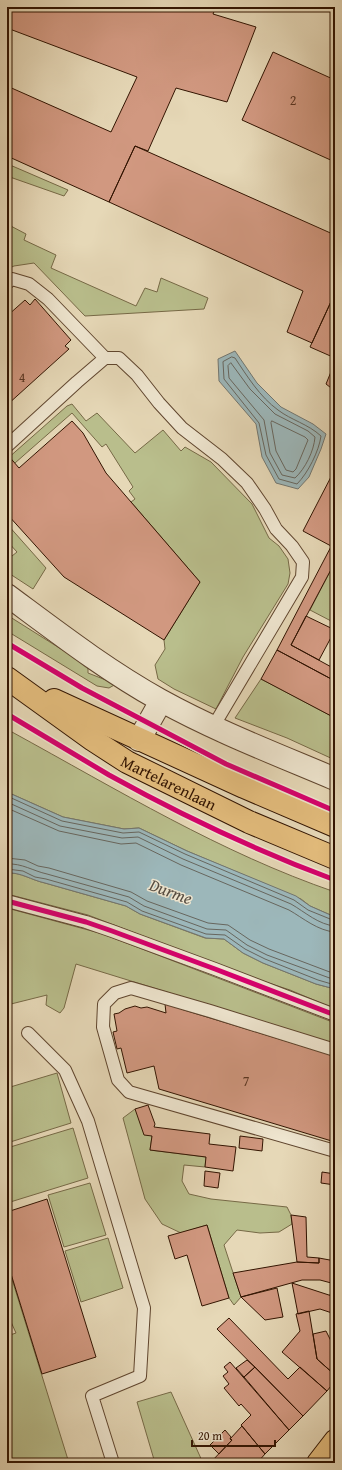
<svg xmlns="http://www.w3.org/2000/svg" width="342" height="1470" font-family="'Gentium Book Plus',serif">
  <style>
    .green { fill: #b9be8c; stroke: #766946 }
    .water { fill: #9cb7ba; stroke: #727670 }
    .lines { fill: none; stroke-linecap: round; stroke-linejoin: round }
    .shore { stroke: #67665e; stroke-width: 1 }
    .building { fill: #d19880; stroke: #321401 }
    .service-casing { stroke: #5f452e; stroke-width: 14 }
    .minor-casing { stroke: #5f452e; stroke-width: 24 }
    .primary-casing { stroke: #321401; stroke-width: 24 }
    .service { stroke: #efe6d0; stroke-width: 12 }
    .minor { stroke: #efe6d0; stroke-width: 22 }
    .primary { stroke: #e3bc7c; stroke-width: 22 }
    .cycleway-casing { stroke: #efe6d0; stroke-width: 8 }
    .cycleway { stroke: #d6006c; stroke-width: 5 }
    .labels { text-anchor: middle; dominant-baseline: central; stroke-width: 3; stroke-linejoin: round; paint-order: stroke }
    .number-label { font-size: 14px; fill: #5a3521 }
    .street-label { font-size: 16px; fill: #321401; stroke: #efe6d0 }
    .water-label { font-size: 17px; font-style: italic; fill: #574d42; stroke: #efe6d0 }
  </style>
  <rect width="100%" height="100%" fill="#e6d8b7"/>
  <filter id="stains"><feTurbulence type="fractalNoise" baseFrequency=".005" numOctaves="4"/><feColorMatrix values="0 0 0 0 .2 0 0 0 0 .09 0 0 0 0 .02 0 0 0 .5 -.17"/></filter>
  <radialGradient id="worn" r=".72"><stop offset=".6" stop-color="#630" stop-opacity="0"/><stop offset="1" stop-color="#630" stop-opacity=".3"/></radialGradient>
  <path class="green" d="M 7,164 L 10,165 L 68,190 L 64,196 L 7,176 Z
    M 7,224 L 26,234 L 24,240 L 56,255 L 51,268 L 136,306 L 145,288 L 157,292 L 161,278 L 208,298 L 204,309 L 85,316 L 34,263 L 14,266 L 7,269 Z
    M 72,404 L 86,421 L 97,413 L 135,453 L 163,430 L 181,451 L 185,447 L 211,462 L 252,504 L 269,538 L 279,546 L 288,559 L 290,573 L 288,584 L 243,657 L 216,709 L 174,689 L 158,679 L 155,665 L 165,649 L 164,640 L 200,582 L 131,502 L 135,499 L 129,491 L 133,487 L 106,444 L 102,447 L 72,413 L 7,470 L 7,459 L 67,406 Z
    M 7,524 L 46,568 L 33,589 L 7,572 L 7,560 L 17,552 L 7,541 Z
    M 335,562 L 335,617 L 333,622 L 310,610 Z
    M 7,615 L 88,666 L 88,673 L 116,684 L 109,688 L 97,686 L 7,631 Z
    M 261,679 L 335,718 L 335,760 L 287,738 L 235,718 Z
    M 7,728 L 12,732 C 118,790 221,853 335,892 L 335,917 L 310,906 L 301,899 L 187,851 L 139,828 L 124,829 L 63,817 L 7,792 Z
    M 7,873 C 21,872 31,880 45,883 L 126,906 L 140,914 L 205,938 L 224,939 L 243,953 L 263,963 L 316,984 L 335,989 L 335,1009 L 290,990 L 244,975 L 88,915 L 7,894 Z
    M 7,908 L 103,934 L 335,1023 L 335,1044 L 76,964 L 64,1008 L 60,1013 L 46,1005 L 47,995 L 7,1005 Z
    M 57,1073 L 71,1123 L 7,1143 L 7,1088 Z
    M 135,1109 L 152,1136 L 150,1150 L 206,1157 L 205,1167 L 184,1165 L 182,1181 L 189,1194 L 211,1199 L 287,1207 L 291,1215 L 292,1224 L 279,1232 L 260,1233 L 237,1230 L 224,1245 L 241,1297 L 234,1305 L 229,1298 L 207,1225 L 181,1233 L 162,1224 L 145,1199 L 123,1118 Z
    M 73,1128 L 88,1178 L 7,1203 L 7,1148 Z
    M 90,1183 L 106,1235 L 64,1247 L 48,1195 Z
    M 108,1238 L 123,1288 L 81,1302 L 65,1251 Z
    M 7,1263 L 69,1463 L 7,1463 L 7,1336 L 16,1333 L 7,1313 Z
    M 171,1392 L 203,1463 L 155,1463 L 137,1402 Z"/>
  <path class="water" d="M 235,351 L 257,383 L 281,407 L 313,424 L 326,434 L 321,449 L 309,477 L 298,489 L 276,483 L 262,457 L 256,424 L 219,381 L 218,359 Z
    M 7,792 L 63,817 L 124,829 L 139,828 L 187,851 L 296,896 L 310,906 L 335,917 L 335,989 L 316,984 L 263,963 L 243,953 L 224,939 L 206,938 L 140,914 L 126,906 L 45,883 C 31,880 21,872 7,873 Z"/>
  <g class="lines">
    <path class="shore" d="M 232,357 L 235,358 C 247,376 260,397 278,410 C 291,420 308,424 321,436 C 319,451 308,473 297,484 L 279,479 L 266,455 L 259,423 L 224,379 L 223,362 Z
      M 231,363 L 250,389 L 275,414 L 308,431 L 315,437 C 314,451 305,469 295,478 L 282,475 L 270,453 L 264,420 L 229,378 L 228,366 Z
      M 272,421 L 305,437 L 308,440 L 296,469 L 293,472 L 286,470 L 276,451 L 271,423 Z
      M 7,796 L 62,821 L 123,833 L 139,832 L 185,854 L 294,900 L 308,910 L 335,921
      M 7,802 L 60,826 L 122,838 L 138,837 L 183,859 L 291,904 C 305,912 319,925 335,926
      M 7,808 L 59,831 L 121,844 L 136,843 L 181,865 L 289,910 C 303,918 318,931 335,932
      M 7,858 L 25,860 L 38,866 L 49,868 L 131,892 L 147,901 L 208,923 L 228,925 L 250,940 L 269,949 L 335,974
      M 7,864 C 22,863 33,871 47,874 L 129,897 L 144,906 L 207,929 L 226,930 L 247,945 L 267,955 L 335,980
      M 7,869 L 23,871 L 35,877 L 46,879 L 127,902 L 142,911 L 206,934 L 225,935 L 245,949 L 265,959 L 318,980 L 335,985"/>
  </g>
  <path class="building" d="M 7,7 L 216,7 L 213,14 L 256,27 L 227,102 L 176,88 L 148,151 L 135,146 L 109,202 L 7,156 L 7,86 L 111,132 L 137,77 L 7,28 Z
    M 273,52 L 335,80 L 335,162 L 242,120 Z
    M 135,146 L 335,235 L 335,293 L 312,343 L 287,332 L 303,291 L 109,202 Z
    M 335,293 L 335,358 L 310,347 Z
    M 35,299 L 71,340 L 65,346 L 69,349 L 7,405 L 7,316 L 25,300 L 30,305 Z
    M 335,362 L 335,391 L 326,384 Z
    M 72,421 L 83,433 L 106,473 L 200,582 L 164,640 L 64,577 L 7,514 L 7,479 L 10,476 L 7,472 L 7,454 L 19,468 Z
    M 333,473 L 335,474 L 335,539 L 331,546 L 303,531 Z
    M 335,539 L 335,562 L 291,645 L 335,669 L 335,681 L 277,650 Z
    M 306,616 L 335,630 L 319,660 L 291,645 Z
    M 277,650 L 335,681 L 335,718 L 261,679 Z
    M 165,1004 L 173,1004 L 182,1006 L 181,1009 L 335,1056 L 335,1142 L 159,1089 L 154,1066 L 127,1073 L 121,1048 L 117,1049 L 113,1032 L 117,1031 L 114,1014 L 119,1013 L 125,1009 L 135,1006 L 141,1008 L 147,1007 L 166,1013 Z
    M 148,1105 L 155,1124 L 154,1127 L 210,1134 L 209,1144 L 236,1147 L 233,1171 L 205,1167 L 206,1157 L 150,1150 L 152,1136 L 144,1135 L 135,1109 Z
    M 240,1136 L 263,1139 L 262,1151 L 239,1148 Z
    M 205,1171 L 220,1173 L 218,1188 L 204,1186 Z
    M 322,1172 L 335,1174 L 335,1185 L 321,1183 Z
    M 47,1199 L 96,1357 L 42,1374 L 7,1261 L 7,1212 Z
    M 291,1215 L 306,1217 L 307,1257 L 319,1258 L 319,1263 L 297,1262 Z
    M 207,1225 L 229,1298 L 202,1306 L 187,1255 L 175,1259 L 168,1236 Z
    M 319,1258 L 335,1261 L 335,1284 L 320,1280 L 302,1280 L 241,1297 L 233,1273 L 297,1262 L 319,1263 Z
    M 292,1283 L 335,1297 L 335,1314 L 320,1309 L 298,1314 Z
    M 335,1285 L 335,1297 L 330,1295 Z
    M 277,1288 L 283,1317 L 265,1320 L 241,1297 Z
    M 309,1311 L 317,1359 L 335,1375 L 335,1381 L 327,1391 L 282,1352 L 300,1331 L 296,1314 Z
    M 229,1318 L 288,1379 L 300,1367 L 327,1391 L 303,1416 L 217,1329 Z
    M 335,1318 L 335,1329 L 331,1327 Z
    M 326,1331 L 331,1341 L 335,1345 L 335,1375 L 317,1359 L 313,1334 Z
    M 335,1332 L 335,1345 L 331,1341 Z
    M 247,1360 L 255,1367 L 244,1377 L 236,1368 Z
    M 230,1362 L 289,1430 L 265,1454 L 241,1425 L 251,1415 L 241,1404 L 239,1406 L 224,1388 L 229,1384 L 223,1376 L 228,1372 L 224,1367 Z
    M 255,1367 L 303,1416 L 289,1430 L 244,1377 Z
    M 242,1426 L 265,1454 L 257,1463 L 210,1463 L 232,1440 L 230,1439 Z
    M 225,1430 L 231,1437 L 230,1439 L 232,1440 L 219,1454 L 210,1445 Z"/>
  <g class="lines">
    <g class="service-casing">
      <path id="service" d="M 7,283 L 12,279 L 29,284 L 48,299 L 105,358
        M 7,446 L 77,382 L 105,358 L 119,358 L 137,375 L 159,403 L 182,428 L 222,459 L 247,483 L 265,509 L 276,529 L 292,546 L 303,562 L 302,577 L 213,727
        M 7,901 L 86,922 L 112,931 L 215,969 L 335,1015
        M 28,1033 L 65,1070 L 88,1121 L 144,1308 L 140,1376 L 92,1396 L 113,1463
        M 335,1050 L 210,1011 L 131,988 L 115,993 L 104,1004 L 103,1027 L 118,1080 L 129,1092 L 335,1151"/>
    </g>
    <g class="minor-casing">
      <path id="minor" d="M 7,595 C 57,632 106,670 160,700 C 216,731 276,754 335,779
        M 139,740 L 161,701"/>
    </g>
    <g class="primary-casing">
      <g id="primary">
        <path id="s1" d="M 7,678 L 93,740 L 127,762 L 249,822 L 335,858"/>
        <path d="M 54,700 L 244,787 L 335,826"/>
        <path d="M 318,1463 L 335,1441"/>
      </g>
    </g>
    <use href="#service" class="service"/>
    <use href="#minor" class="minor"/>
    <use href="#primary" class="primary"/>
    <g class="cycleway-casing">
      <path id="cycleway" d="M 7,643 L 82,688 L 226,764 L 335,811
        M 7,714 C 41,734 75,755 109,775 C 181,815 257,851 335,880
        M 7,901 L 86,922 L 112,931 L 215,969 L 335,1015"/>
    </g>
    <use href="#cycleway" class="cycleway"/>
  </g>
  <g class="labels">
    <g class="number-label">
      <text x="293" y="100">2</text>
      <text x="22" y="377">4</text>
      <text x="246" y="1081">7</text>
    </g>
    <g class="street-label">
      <text stroke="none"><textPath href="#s1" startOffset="193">Martelarenlaan</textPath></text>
    </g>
    <g class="water-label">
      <text transform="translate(171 891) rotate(20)">Durme</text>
    </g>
  </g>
  <rect width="342" height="1470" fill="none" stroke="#e6d8b7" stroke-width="24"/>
  <rect x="8" y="8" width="326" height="1454" fill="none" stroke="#321401" stroke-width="2"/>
  <rect x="12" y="12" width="318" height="1446" fill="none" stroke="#321401"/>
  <path d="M192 1440v6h83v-6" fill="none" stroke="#321401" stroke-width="2"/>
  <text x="198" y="1440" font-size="12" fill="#321401" stroke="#efe6d0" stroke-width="3" paint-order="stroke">20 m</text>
  <rect width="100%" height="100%" filter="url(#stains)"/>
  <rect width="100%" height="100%" fill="url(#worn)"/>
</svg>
